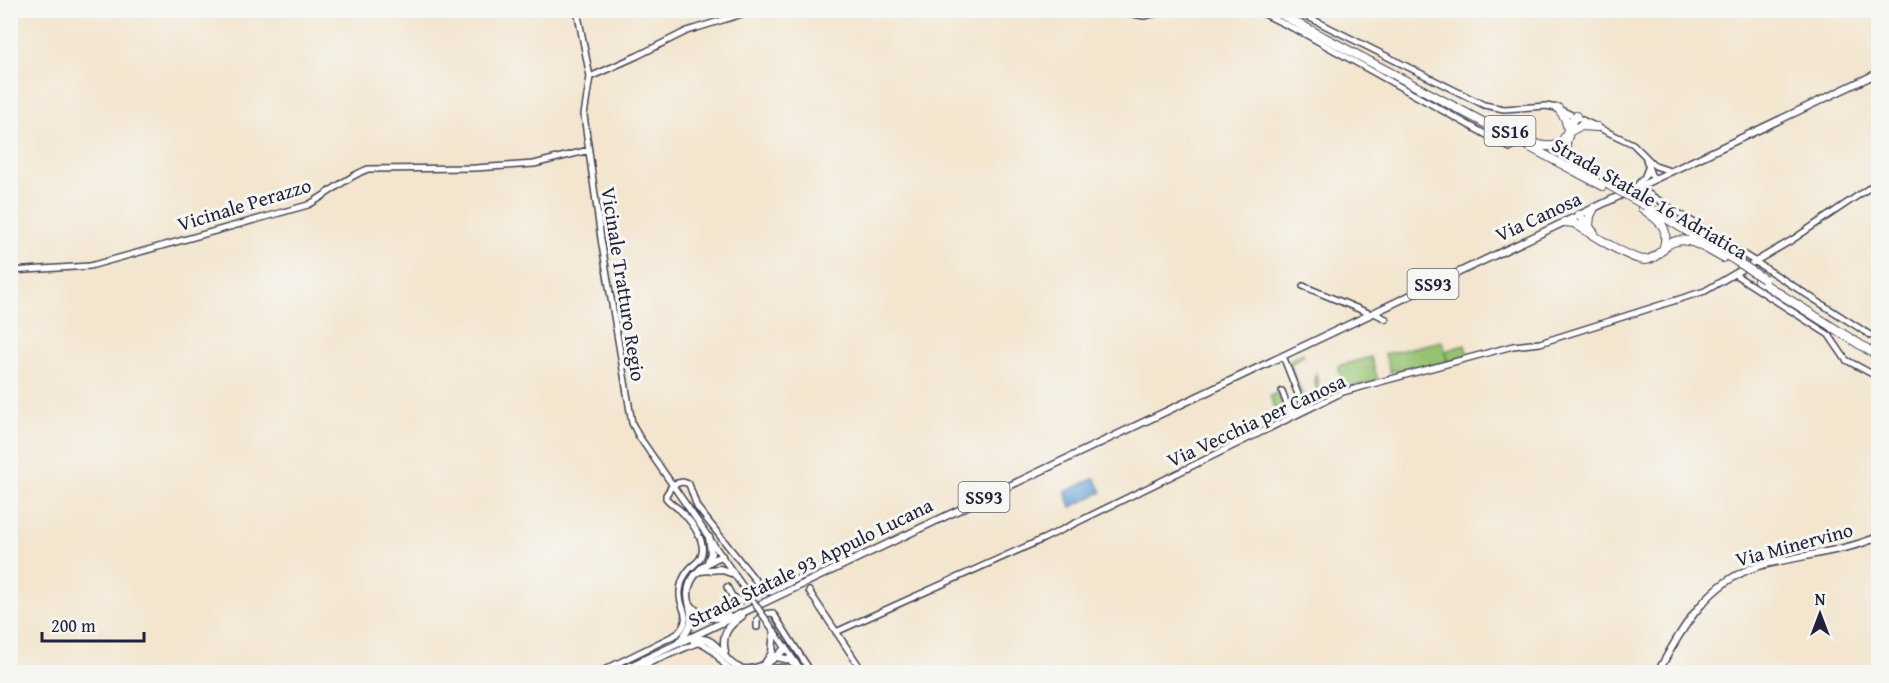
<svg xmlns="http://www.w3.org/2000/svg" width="1889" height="683" font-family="'Gentium Book Plus',serif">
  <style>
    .green { fill: #96c26f; stroke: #5c7255; stroke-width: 1.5 }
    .water { fill: #649fd4; stroke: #436088; stroke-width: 1.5 }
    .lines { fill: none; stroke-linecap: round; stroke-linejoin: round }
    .minor-casing { stroke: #413f51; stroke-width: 8 }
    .major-casing { stroke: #413f51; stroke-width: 9 }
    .highway-casing { stroke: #413f51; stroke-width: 10 }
    .minor { stroke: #fff; stroke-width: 5 }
    .major { stroke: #fff; stroke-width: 6 }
    .highway { stroke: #fff; stroke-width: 8 }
    .minor-bridge-casing { stroke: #413f51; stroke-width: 8; stroke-linecap: butt }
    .highway-bridge-casing { stroke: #413f51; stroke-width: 10; stroke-linecap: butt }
    .minor-bridge { stroke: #fff; stroke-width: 5 }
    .highway-bridge { stroke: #fff; stroke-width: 8 }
    .labels { text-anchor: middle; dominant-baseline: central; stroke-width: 6; stroke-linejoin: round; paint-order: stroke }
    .shield { fill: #f6f6f2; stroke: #626272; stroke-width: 1.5 }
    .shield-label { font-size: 18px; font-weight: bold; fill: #22223b }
    .street-label { font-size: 20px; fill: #22223b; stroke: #f6f6f2 }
  </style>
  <rect width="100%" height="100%" fill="#f6f6f2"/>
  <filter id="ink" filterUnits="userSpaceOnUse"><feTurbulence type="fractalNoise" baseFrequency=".0167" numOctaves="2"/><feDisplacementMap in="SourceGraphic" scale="12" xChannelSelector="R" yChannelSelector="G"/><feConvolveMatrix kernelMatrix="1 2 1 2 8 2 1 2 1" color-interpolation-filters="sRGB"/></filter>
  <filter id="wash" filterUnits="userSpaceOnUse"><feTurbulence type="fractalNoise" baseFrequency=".008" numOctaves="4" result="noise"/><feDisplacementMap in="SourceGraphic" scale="24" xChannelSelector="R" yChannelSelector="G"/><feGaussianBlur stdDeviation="1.35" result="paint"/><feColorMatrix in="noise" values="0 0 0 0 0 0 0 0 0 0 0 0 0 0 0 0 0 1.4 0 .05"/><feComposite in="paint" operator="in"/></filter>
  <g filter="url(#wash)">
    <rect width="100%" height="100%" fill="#f3e5ce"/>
    <path class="green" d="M 1442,341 L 1445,351 L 1465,345 L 1468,356 L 1448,362 L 1445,351 L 1447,362 L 1415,369 L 1414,367 L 1390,372 L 1385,354 Z
      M 1303,353 L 1304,355 L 1290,365 L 1304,398 L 1317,391 L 1314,380 L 1316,374 L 1321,398 L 1304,407 L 1286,362 Z
      M 1371,357 L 1378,380 L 1344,389 L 1338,366 Z
      M 1279,392 L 1288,413 L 1278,417 L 1270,396 Z"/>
    <path class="water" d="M 1095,478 L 1102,492 L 1071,507 L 1065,492 Z"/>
  </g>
  <g filter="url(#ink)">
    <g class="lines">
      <g class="minor-casing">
        <path id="minor" d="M 577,10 L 590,77 L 584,115 L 601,239 L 632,423 L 638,435 L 734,574
          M 1111,10 L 1144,16 L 1171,10
          M 1256,10 L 1305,34 L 1510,148
          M 1294,10 L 1484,105 L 1504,109 L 1546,106 L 1557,108 L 1633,144 L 1655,166 L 1670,171
          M 590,77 L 637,56 L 687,31 L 755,10
          M 1646,159 L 1651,175 L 1656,179
          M 1638,187 L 1878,340
          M 1635,188 L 1645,176 L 1648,168
          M 10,271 L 90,266 L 308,205 C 329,194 346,177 368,169 L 475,168 L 534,164 L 589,150
          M 1734,274 L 1829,335 L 1846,360 L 1878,377
          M 1303,286 L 1371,314
          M 1374,313 L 1386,319
          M 1282,391 L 1290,413 L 1303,407 L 1283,356
          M 673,484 L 683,482 L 689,484 L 697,507 L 763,590 L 771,592 L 799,578
          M 727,587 L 732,596 L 740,601 L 754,596 L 763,590
          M 809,591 L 863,672
          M 757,627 L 757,620 L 763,614 L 772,613 L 775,616 L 811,672
          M 774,631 L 802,672
          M 836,632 L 1043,539 L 1343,392 L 1513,346 L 1540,343 L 1705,291 L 1792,240 L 1878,182
          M 600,672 L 677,634 C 695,616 678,609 680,591 C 681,579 687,570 696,563 C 713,548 692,522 680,510 C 675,506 670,503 666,498 L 666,495 L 673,484
          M 627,672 L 697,643 C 716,645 718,663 733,672
          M 766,672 C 777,667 782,665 793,672
          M 851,672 L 858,666"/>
      </g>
      <g class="major-casing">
        <path id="major" d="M 708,562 L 711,553 L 709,537
          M 700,571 L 720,569 L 734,574
          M 690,604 C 700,617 712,621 728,616
          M 693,640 C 713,634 719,652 731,663 C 749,679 774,661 786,647
          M 678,643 C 683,637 689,631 691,622 C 693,612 688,603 688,594 C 688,576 707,561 722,556
          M 725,652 C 721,634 728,626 742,616
          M 777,657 L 790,660 L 798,666
          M 766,662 L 772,653 L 774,631
          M 618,672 L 1878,73
          M 1658,672 C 1682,629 1707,581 1759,566 C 1799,555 1840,553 1878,537"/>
      </g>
      <g class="highway-casing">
        <path id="highway" d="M 1273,10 L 1603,186
          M 1558,108 L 1565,118 L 1568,129
          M 1505,129 C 1519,135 1548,156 1562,141 C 1569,134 1568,123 1576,116
          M 1571,131 L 1580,126 L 1597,127
          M 1568,136 C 1559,158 1580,167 1595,177
          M 1646,206 L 1741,264
          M 1642,208 C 1659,221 1671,226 1663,250
          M 1579,215 L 1594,233
          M 1564,222 L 1574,223 C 1588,232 1630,260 1645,260 C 1654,259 1658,254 1664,248 C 1683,230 1704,248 1723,258
          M 1589,226 L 1590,216 L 1594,208
          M 1758,280 L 1878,356"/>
      </g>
      <use href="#minor" class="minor"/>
      <use href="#major" class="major"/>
      <use href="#highway" class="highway"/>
      <g class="minor-bridge-casing">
        <path id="minor-bridge" d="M 734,574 L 774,631"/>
      </g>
      <g class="highway-bridge-casing">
        <path id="highway-bridge" d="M 1607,184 L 1646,206
          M 1741,264 L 1764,279"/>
      </g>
      <use href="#minor-bridge" class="minor-bridge"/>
      <use href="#highway-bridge" class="highway-bridge"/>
    </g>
  </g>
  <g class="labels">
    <g class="shield">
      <rect x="1484.5" y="116" width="51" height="30" rx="4.5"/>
      <rect x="1407.5" y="269" width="51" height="30" rx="4.5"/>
      <rect x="958.5" y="482" width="51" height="30" rx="4.5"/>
    </g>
    <g class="shield-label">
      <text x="1510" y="131">SS16</text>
      <text x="1433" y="284">SS93</text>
      <text x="984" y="497">SS93</text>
    </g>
    <g class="street-label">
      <text transform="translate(1650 198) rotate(30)">Strada Statale 16 Adriatica</text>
      <text transform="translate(244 204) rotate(-17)">Vicinale Perazzo</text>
      <text transform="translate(1538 216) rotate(-25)">Via Canosa</text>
      <text transform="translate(624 284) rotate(81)">Vicinale Tratturo Regio</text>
      <text transform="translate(1256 420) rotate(-25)">Via Vecchia per Canosa</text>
      <text transform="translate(1794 544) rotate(-15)">Via Minervino</text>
      <text transform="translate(810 562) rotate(-26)">Strada Statale 93 Appulo Lucana</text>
    </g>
  </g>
  <rect width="1889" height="683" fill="none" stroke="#f6f6f2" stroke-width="36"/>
  <g transform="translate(1820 614)" stroke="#f6f6f2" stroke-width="4.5" paint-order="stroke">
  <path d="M0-4.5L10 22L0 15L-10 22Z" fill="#22223b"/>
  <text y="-9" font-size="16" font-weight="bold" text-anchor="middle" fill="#22223b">N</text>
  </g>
  <path d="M42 632v9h102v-9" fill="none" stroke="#22223b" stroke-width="3"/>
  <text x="51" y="632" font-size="18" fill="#22223b" stroke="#f6f6f2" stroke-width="4.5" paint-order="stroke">200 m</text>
</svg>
